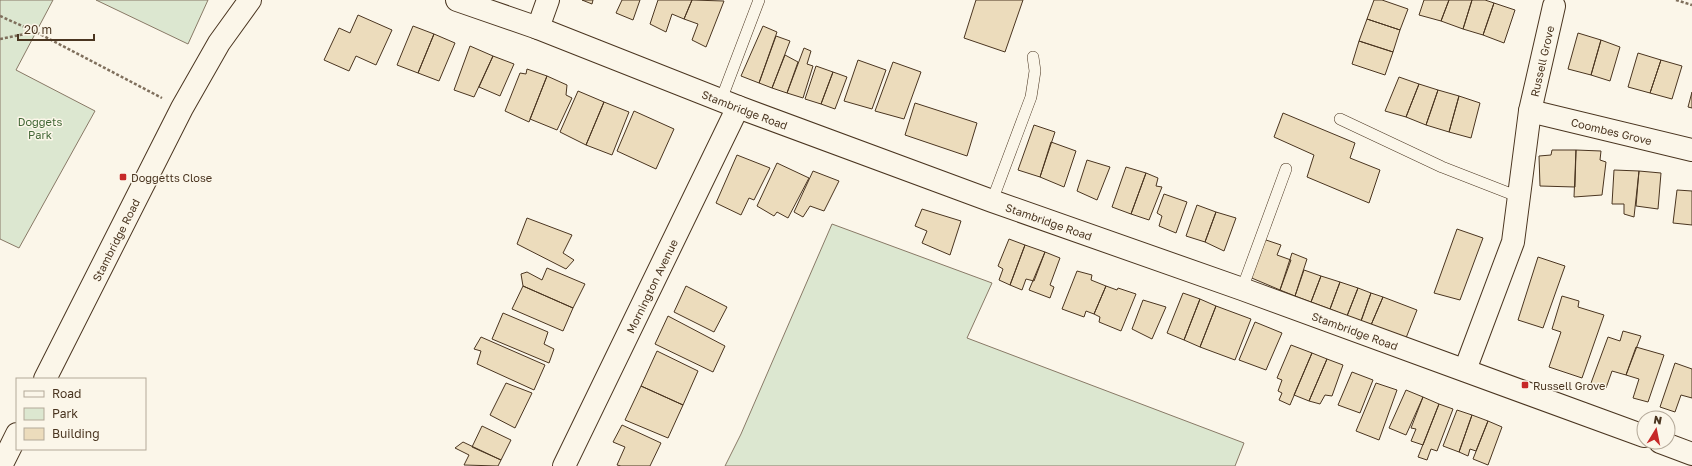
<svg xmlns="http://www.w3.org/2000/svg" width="1692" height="466" font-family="'Golos Text',sans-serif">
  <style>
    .green { fill: #dce7d0; stroke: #887966 }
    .building { fill: #ecdcbc; stroke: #4a3520 }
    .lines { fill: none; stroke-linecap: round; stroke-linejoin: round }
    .service-casing { stroke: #4a3520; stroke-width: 12 }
    .minor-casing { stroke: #4a3520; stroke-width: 24 }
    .tertiary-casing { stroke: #4a3520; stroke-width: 24 }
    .path { stroke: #7f6f5c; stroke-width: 2.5; stroke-dasharray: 3 2; stroke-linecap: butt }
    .service { stroke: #fbf6e9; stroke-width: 11 }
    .minor { stroke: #fbf6e9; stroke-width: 22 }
    .tertiary { stroke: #fbf6e9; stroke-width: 22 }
    .poi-dot { fill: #c62828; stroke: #fbf6e9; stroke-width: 1.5 }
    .labels { text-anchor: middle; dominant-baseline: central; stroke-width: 3; stroke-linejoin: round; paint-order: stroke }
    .street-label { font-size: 11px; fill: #4a3520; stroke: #fbf6e9 }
    .park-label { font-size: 11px; fill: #436837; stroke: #fbf6e9 }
    .poi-label { font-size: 11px; fill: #4a3520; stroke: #fbf6e9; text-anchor: start }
  </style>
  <rect width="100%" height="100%" fill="#fbf6e9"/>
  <path class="green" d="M 0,0 L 53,0 L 16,70 L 95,111 L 19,248 L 0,239 Z
    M 96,0 L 208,0 L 188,44 Z
    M 832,224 L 992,283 L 967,338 L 1244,443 L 1235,466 L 725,466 L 741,434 Z"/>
  <path class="building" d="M 582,0 L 593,0 L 592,4 Z
    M 622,0 L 640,0 L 633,20 L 616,13 Z
    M 658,0 L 692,0 L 684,19 L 672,14 L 666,32 L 650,24 Z
    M 692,0 L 724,1 L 706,47 L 692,40 L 698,24 L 684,19 Z
    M 976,0 L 1023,0 L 1005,52 L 964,38 Z
    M 1374,0 L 1382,0 L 1408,9 L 1400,30 L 1367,19 Z
    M 1424,0 L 1449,0 L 1441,21 L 1419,15 Z
    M 1449,0 L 1472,0 L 1463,29 L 1441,21 Z
    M 1472,0 L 1485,0 L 1494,3 L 1483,35 L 1463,29 Z
    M 1494,3 L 1515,10 L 1504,43 L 1483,35 Z
    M 358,15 L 392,30 L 376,65 L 356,56 L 349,71 L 324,60 L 339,28 L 350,33 Z
    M 1367,19 L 1400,30 L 1393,52 L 1359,41 Z
    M 413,26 L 434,34 L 418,73 L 397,65 Z
    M 763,26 L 777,32 L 759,83 L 741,76 Z
    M 1578,33 L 1601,40 L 1591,75 L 1568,69 Z
    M 434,34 L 455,43 L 439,81 L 418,73 Z
    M 776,36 L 790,41 L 772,88 L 759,83 Z
    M 1601,40 L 1620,47 L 1610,81 L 1591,75 Z
    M 1359,41 L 1393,52 L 1385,75 L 1352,64 Z
    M 470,46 L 493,56 L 474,97 L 454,90 Z
    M 804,48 L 811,51 L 807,64 L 813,66 L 803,98 L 787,93 Z
    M 1638,53 L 1661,60 L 1650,93 L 1628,87 Z
    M 785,55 L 798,62 L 787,93 L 772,88 Z
    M 493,56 L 514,64 L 500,96 L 479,87 Z
    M 858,60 L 886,70 L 872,109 L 844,101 Z
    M 1661,60 L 1682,66 L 1672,99 L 1650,93 Z
    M 893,62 L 921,72 L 904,119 L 875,111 Z
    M 816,66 L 833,72 L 821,104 L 805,99 Z
    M 527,69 L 547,76 L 529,122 L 505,111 L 520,73 L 526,74 Z
    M 833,72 L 847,77 L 835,109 L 821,104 Z
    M 547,76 L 567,85 L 566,95 L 572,98 L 557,130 L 530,119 Z
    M 1399,77 L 1419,84 L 1406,117 L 1385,111 Z
    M 1419,84 L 1438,90 L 1426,125 L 1406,117 Z
    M 1438,90 L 1459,96 L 1449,132 L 1426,125 Z
    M 578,91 L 604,102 L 586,145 L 560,132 Z
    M 1692,92 L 1692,108 L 1688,107 Z
    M 1459,96 L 1480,103 L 1471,138 L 1449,132 Z
    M 604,102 L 629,112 L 612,155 L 586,145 Z
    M 915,103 L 977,123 L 967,156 L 905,135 Z
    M 634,111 L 674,129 L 656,169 L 617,151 Z
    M 1283,113 L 1355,143 L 1350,158 L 1380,170 L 1369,203 L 1307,177 L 1314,155 L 1274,137 Z
    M 1034,125 L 1055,132 L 1040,177 L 1018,170 Z
    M 1051,142 L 1076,151 L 1064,187 L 1040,177 Z
    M 1552,150 L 1576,150 L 1575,187 L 1540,186 L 1539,156 L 1551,155 Z
    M 1576,150 L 1601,151 L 1600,160 L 1606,162 L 1602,195 L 1574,197 Z
    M 737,155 L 770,168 L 754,200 L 749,198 L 741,215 L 716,203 Z
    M 1087,160 L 1110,167 L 1097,200 L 1077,191 Z
    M 777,163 L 809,178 L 788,218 L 777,212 L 774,216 L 757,206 Z
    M 1126,167 L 1146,173 L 1131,214 L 1112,207 Z
    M 1614,170 L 1639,171 L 1634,217 L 1624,214 L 1624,204 L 1612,204 Z
    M 813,171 L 839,181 L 824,211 L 810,206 L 803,217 L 794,212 Z
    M 1639,171 L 1661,173 L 1658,209 L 1636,206 Z
    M 1146,173 L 1158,178 L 1156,186 L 1162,187 L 1149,220 L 1131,214 Z
    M 1677,190 L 1692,191 L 1692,225 L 1673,223 Z
    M 1164,194 L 1187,202 L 1176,233 L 1159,226 L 1162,216 L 1157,213 Z
    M 1197,205 L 1216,212 L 1205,242 L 1186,236 Z
    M 922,209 L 961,221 L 950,255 L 922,243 L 927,231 L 915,226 Z
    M 1216,212 L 1236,218 L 1224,251 L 1205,242 Z
    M 527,218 L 572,235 L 563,253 L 574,260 L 566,269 L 517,244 Z
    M 1457,229 L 1483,238 L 1460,300 L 1434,293 Z
    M 1260,238 L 1281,245 L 1277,255 L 1291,260 L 1280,290 L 1247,276 Z
    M 1009,239 L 1025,245 L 1010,285 L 999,280 L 1003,269 L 998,266 Z
    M 1025,245 L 1045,252 L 1034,281 L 1026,279 L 1022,290 L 1010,285 Z
    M 1045,252 L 1060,258 L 1050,285 L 1054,287 L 1050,298 L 1029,290 Z
    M 1292,253 L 1307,259 L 1295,296 L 1280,290 Z
    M 1538,257 L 1565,266 L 1543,328 L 1518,320 Z
    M 547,268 L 585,284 L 573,308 L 523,286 L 521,274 L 527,272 L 542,280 Z
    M 1304,270 L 1321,276 L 1311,302 L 1295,296 Z
    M 1077,271 L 1092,275 L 1091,280 L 1106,286 L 1094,314 L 1086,311 L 1084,317 L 1062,309 Z
    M 1321,276 L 1340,282 L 1330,309 L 1311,302 Z
    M 1340,282 L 1358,288 L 1347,316 L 1330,309 Z
    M 523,286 L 573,308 L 563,331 L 512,309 Z
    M 686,286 L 727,307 L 714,332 L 674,312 Z
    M 1106,286 L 1117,290 L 1118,288 L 1136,294 L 1121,331 L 1099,322 L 1100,317 L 1094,314 Z
    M 1358,288 L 1371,293 L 1361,321 L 1347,316 Z
    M 1183,293 L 1200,299 L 1184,340 L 1167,333 Z
    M 1371,293 L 1383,297 L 1371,325 L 1361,321 Z
    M 1562,296 L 1579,301 L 1578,307 L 1604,315 L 1582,378 L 1549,367 L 1561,332 L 1552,329 Z
    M 1383,297 L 1417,310 L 1406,338 L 1371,325 Z
    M 1200,299 L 1216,306 L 1200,347 L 1184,340 Z
    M 1143,300 L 1166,307 L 1152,339 L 1132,329 Z
    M 1216,306 L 1251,319 L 1235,360 L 1200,347 Z
    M 503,313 L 548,332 L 544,344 L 554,349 L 549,363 L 492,339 Z
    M 668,316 L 725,346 L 713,372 L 655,344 Z
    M 1255,322 L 1282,333 L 1266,370 L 1239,360 Z
    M 1623,331 L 1641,336 L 1626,375 L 1612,371 L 1606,388 L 1591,383 L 1608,337 L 1620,341 Z
    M 481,337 L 545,365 L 534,390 L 477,364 L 481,351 L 474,349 Z
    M 1291,345 L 1312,353 L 1290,405 L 1279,400 L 1282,393 L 1278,391 L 1282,380 L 1277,378 Z
    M 1636,347 L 1664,355 L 1648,402 L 1633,398 L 1639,379 L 1626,375 Z
    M 657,351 L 698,371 L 683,405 L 641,386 Z
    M 1312,353 L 1327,359 L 1309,401 L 1294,395 Z
    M 1327,359 L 1343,365 L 1332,396 L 1325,395 L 1320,404 L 1309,401 Z
    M 1675,363 L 1692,369 L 1692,398 L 1681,395 L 1675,412 L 1660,407 Z
    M 1352,372 L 1373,380 L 1360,413 L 1338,405 Z
    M 506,383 L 532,393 L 515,428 L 490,415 Z
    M 1376,383 L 1397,390 L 1379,440 L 1356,431 Z
    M 641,386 L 683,405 L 668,438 L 625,420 Z
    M 1406,390 L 1423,397 L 1406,435 L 1389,428 Z
    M 1423,397 L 1439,404 L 1423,445 L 1411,441 L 1416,429 L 1411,428 Z
    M 1439,404 L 1453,409 L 1437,451 L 1431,449 L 1427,460 L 1418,457 Z
    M 1457,410 L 1472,415 L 1459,452 L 1443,446 Z
    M 1472,415 L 1488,421 L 1476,451 L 1470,449 L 1468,456 L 1459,452 Z
    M 1488,421 L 1502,427 L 1488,465 L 1473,459 Z
    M 622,425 L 661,443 L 650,466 L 621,466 L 617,465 L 625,447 L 613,442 Z
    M 482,426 L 511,440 L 501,460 L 472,447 Z
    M 463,442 L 501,460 L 498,466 L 464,465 L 469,455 L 455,448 Z"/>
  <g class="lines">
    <g class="service-casing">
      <path id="service" d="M 721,100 L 759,0
        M 1340,119 L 1442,167 L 1519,197
        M 992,201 L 1031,97 L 1035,71 L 1033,57
        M 1242,289 L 1286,169"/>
    </g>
    <g class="minor-casing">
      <g id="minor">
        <path d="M 538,28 L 548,0"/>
        <path id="s1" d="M 1530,111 L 1692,150"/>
        <path id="s2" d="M 1465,370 L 1513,242 L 1530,111 L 1554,6"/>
        <path id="s3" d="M 564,466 L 738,107"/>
      </g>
    </g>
    <g class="tertiary-casing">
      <g id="tertiary">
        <path id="s4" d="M 457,0 L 538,28 L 738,107 L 992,201 L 1242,289 L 1644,436"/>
        <path id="s5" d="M 45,379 L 182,108 L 219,43 L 250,0"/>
        <path d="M 1660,442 L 1692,454"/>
        <path d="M 1,466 L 17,434"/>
      </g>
    </g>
    <path class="path" d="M 1676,0 L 1692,5
      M 0,16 L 36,32 L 162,98
      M 0,39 L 35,32"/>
    <use href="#service" class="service"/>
    <use href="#minor" class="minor"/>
    <use href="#tertiary" class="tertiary"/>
  </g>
  <g class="poi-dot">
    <rect x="119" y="173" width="8" height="8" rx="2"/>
    <rect x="1521" y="381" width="8" height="8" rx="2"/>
  </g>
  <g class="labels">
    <g class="street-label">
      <text stroke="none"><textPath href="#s2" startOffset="320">Russell Grove</textPath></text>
      <text stroke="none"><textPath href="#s4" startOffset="308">Stambridge Road</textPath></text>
      <text stroke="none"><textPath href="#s1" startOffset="84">Coombes Grove</textPath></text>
      <text stroke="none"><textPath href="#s4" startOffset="632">Stambridge Road</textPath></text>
      <text stroke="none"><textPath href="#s5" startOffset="156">Stambridge Road</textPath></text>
      <text stroke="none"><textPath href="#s3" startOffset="200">Mornington Avenue</textPath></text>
      <text stroke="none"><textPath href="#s4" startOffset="957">Stambridge Road</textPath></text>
    </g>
    <g class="park-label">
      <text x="40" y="121">Doggets<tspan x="40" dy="13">Park</tspan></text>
    </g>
    <g class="poi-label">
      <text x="131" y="177">Doggetts Close</text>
      <text x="1533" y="385">Russell Grove</text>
    </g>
  </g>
  <rect x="16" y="378" width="130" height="72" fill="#fbf6e9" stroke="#b4a999"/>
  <rect x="24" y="391" width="20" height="6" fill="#fbf6e9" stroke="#b4a999"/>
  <text x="52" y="398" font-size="12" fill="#4a3520">Road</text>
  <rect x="24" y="408" width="20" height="12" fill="#dce7d0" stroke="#b4a999"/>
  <text x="52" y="418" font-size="12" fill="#4a3520">Park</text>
  <rect x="24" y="428" width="20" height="12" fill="#ecdcbc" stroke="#b4a999"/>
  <text x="52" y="438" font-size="12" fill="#4a3520">Building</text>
  <g transform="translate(1656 430) rotate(10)"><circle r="19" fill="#fbf6e9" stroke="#b4a999"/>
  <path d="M0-3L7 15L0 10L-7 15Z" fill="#c62828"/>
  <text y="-6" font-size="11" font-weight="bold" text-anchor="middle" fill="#4a3520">N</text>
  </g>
  <path d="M18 34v6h76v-6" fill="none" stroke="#4a3520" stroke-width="2"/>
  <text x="24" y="34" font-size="12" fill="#4a3520" stroke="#fbf6e9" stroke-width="3" paint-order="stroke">20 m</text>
</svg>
